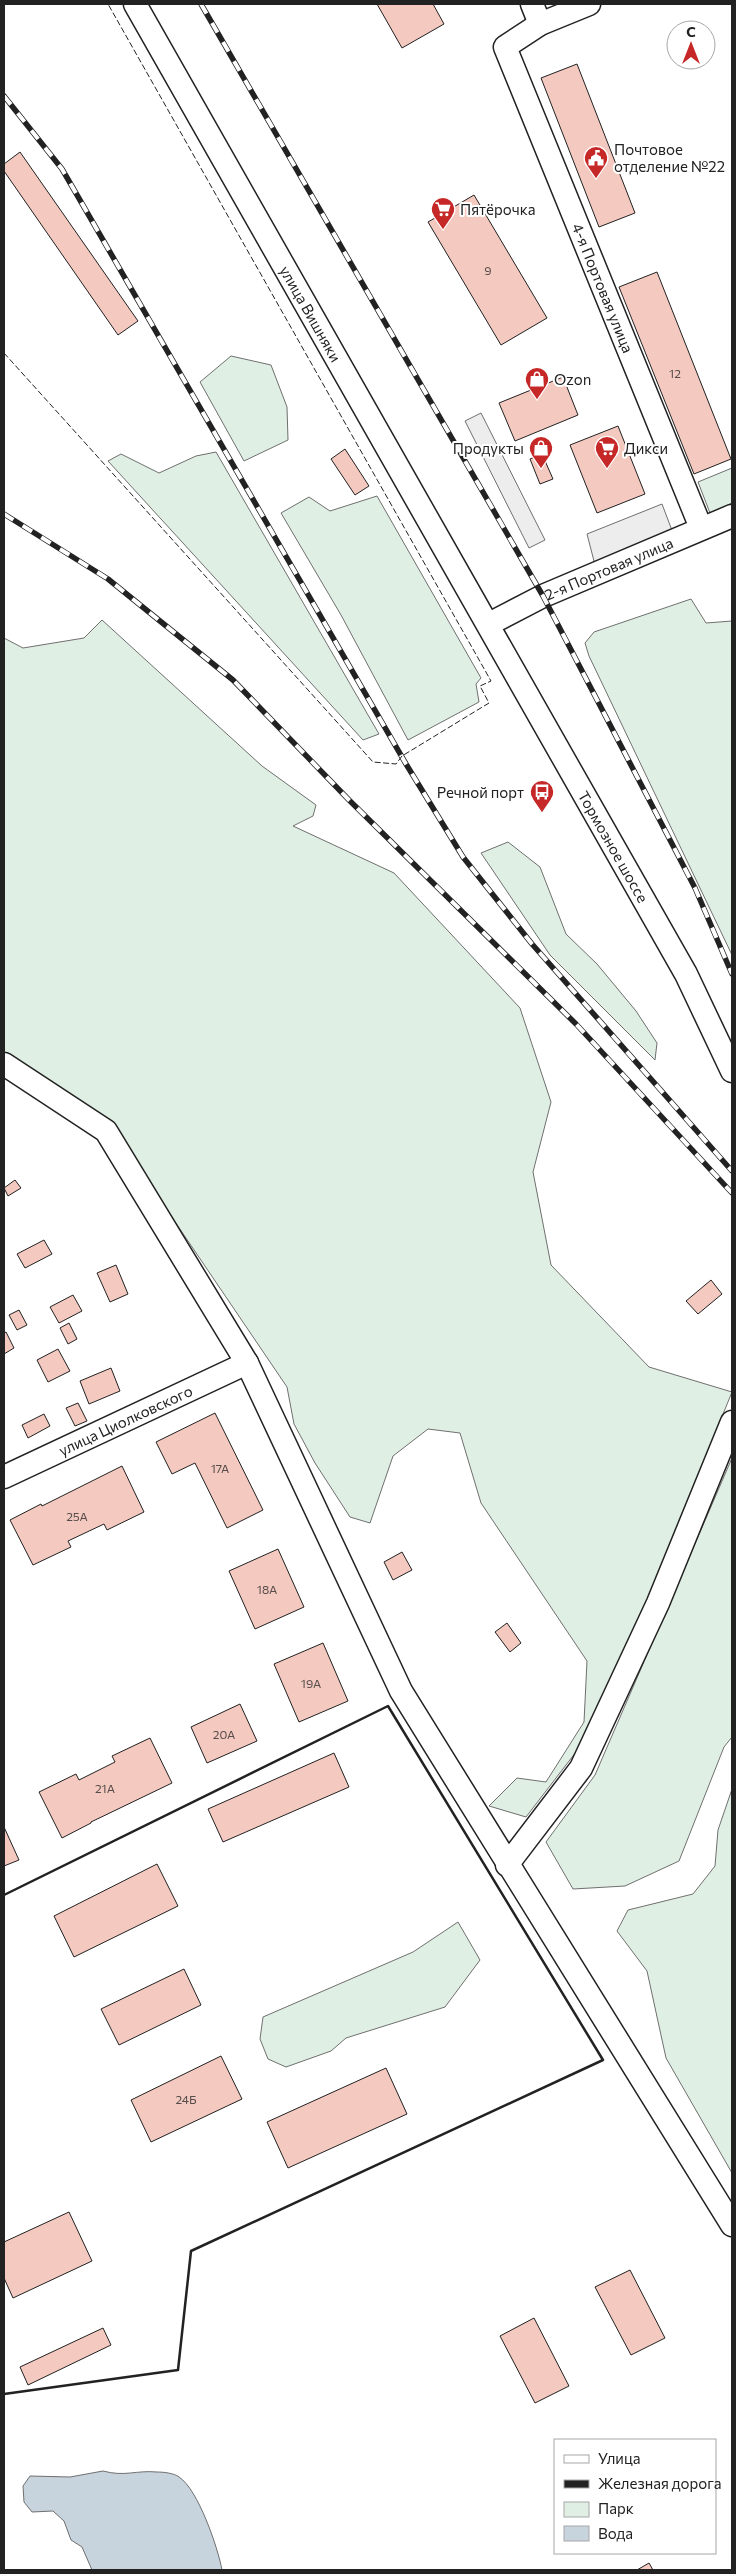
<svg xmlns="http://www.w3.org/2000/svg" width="736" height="2574" font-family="Commissioner,sans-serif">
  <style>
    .green { fill: #e0efe3; stroke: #6f6f6f }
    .parking { fill: #ededed; stroke: #6f6f6f }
    .water { fill: #c7d3dd; stroke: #6f6f6f }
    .building { fill: #f3c9c0; stroke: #222 }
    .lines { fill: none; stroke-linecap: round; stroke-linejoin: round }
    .minor-casing { stroke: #222; stroke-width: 25 }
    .minor { stroke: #fff; stroke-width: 22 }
    .rail-casing { stroke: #222; stroke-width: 5.5 }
    .rail { stroke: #fff; stroke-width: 4; stroke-dasharray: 11; stroke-linecap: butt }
    .fence { stroke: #222; stroke-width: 1; stroke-dasharray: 6 2.5; stroke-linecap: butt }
    .wall { stroke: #222; stroke-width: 2.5 }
    .labels { text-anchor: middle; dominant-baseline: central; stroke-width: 4; stroke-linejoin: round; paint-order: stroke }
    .number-label { font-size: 12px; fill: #564c4a }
    .poi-label { font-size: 15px; fill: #222; stroke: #fff; text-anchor: start }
    .street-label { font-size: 15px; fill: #222; stroke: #fff }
  </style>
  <rect width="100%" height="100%" fill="#fff"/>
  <path class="green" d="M 231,356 L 271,365 L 287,407 L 288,440 L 244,461 L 200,382 Z
    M 216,452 L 379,734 L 363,740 L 108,461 L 121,454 L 159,473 L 196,456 Z
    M 732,468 L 732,503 L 710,513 L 698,482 Z
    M 377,496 L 481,678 L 476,684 L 479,702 L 408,740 L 341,615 L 281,513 L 309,497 L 330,511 Z
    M 691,599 L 706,623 L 732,621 L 732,955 L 589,656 L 585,643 L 594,632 Z
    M 102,620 L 262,766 L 316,805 L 313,816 L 293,826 L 394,873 L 520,1008 L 551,1102 L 533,1172 L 551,1265 L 649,1367 L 732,1392 L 596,1726 L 526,1817 L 489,1806 L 517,1778 L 546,1782 L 584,1722 L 587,1661 L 481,1503 L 460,1433 L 428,1429 L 393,1456 L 370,1523 L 350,1517 L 315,1463 L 294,1424 L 287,1387 L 110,1126 L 4,1062 L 4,638 L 23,648 L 84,638 Z
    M 508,842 L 540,867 L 566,934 L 597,964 L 636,1011 L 657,1043 L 655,1060 L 550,955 L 481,853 Z
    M 732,1458 L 732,1737 L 724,1747 L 679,1861 L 625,1886 L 573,1889 L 546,1842 L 595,1775 Z
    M 732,1789 L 732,2173 L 666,2058 L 647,1971 L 617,1931 L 628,1910 L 693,1894 L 715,1866 L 718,1830 Z
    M 458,1922 L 480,1960 L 445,2007 L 346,2038 L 331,2051 L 286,2067 L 268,2059 L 260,2039 L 263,2017 L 413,1952 Z"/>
  <path class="parking" d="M 481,413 L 545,540 L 529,548 L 465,421 Z
    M 662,504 L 673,533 L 595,565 L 587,534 Z"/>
  <path class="water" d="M 103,2471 C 125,2477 136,2470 157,2472 C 163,2472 174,2473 179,2477 C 198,2489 218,2548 222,2570 L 92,2570 L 82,2547 L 71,2540 L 64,2521 L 53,2511 L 32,2512 L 24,2502 L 23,2486 L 30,2476 L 70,2477 Z"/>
  <path class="building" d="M 377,4 L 433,4 L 444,24 L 402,48 Z
    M 577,64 L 635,213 L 599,227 L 541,78 Z
    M 20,152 L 138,321 L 118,335 L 4,171 L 4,164 Z
    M 474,195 L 547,318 L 501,345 L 428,222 Z
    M 657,272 L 731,459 L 694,474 L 619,287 Z
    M 563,377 L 578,415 L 515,441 L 499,403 Z
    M 618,426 L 645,494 L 597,513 L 570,445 Z
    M 345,449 L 369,486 L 355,495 L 331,459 Z
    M 542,454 L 553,479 L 540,484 L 530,459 Z
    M 15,1180 L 21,1188 L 8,1196 L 4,1188 Z
    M 44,1240 L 52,1254 L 25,1268 L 17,1254 Z
    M 116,1265 L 128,1294 L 110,1302 L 97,1273 Z
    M 711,1280 L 722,1294 L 698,1314 L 686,1301 Z
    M 73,1295 L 82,1311 L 59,1323 L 50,1307 Z
    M 19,1310 L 27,1325 L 17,1330 L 9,1315 Z
    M 69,1323 L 77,1339 L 68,1344 L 60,1328 Z
    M 6,1332 L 14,1348 L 4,1354 L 4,1333 Z
    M 58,1349 L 70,1371 L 48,1382 L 37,1360 Z
    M 111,1368 L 120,1391 L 89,1404 L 80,1381 Z
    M 78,1403 L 87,1421 L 75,1426 L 66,1408 Z
    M 215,1413 L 263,1510 L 227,1528 L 195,1463 L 172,1474 L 156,1442 Z
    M 44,1414 L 50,1426 L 28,1438 L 22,1425 Z
    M 122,1466 L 144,1512 L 107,1530 L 104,1524 L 68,1541 L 71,1547 L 33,1565 L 10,1520 L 41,1504 L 42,1506 Z
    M 278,1549 L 304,1607 L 255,1629 L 229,1571 Z
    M 402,1552 L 412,1570 L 393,1580 L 384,1562 Z
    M 507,1623 L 521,1643 L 510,1652 L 495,1632 Z
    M 323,1643 L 348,1701 L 299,1722 L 274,1664 Z
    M 240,1704 L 257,1741 L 207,1763 L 191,1727 Z
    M 150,1738 L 172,1783 L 91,1822 L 91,1823 L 62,1838 L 39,1792 L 76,1774 L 79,1780 L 115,1762 L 112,1756 Z
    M 334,1753 L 349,1787 L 223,1842 L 208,1809 Z
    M 4,1827 L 19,1860 L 4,1866 Z
    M 157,1864 L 178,1906 L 74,1957 L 54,1916 Z
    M 184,1969 L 201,2005 L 119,2045 L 101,2009 Z
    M 221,2056 L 242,2099 L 151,2142 L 131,2100 Z
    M 386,2068 L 407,2114 L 288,2168 L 267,2122 Z
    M 69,2212 L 92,2261 L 13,2298 L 4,2278 L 4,2242 Z
    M 630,2270 L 665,2338 L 631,2355 L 595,2287 Z
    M 534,2318 L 569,2386 L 535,2403 L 500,2336 Z
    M 103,2328 L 111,2345 L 28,2385 L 20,2367 Z
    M 649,2563 L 653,2570 L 637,2570 Z"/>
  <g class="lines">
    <g class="minor-casing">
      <g id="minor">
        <path id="s1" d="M 135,4 L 686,974 L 732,1071"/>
        <path d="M 532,4 L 540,24"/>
        <path id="s2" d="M 589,4 L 540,24 L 505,47 L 701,528"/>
        <path id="s3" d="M 489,624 L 543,596 L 732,516"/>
        <path d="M 4,1064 L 106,1131 L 247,1363 L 401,1691 L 732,2225"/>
        <path id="s4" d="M 4,1477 L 247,1363"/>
        <path d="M 507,1865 L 581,1768 L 658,1603 L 732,1422"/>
      </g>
    </g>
    <use href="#minor" class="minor"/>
    <g class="rail-casing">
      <path id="rail" d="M 201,4 L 543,596 L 695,888 L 732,974
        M 4,96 L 62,169 L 406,764 L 463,857 L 532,944 L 732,1171
        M 4,514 L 108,579 L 233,680 L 349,800 L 576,1024 L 732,1193"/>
    </g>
    <use href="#rail" class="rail"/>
    <path class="fence" d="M 4,353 L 373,762 L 396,764 L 402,756 L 489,703 L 480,686 L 491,681 L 108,4"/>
    <path class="wall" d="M 4,1895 L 388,1706 L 603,2060 L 191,2251 L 178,2370 L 4,2394"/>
  </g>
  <defs>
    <g id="civic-pin" transform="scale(1.25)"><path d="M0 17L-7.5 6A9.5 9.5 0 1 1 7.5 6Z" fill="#c62828" stroke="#fff"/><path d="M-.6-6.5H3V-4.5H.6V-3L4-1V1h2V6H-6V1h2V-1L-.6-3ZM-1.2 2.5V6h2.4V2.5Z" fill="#fff"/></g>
    <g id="supermarket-pin" transform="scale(1.25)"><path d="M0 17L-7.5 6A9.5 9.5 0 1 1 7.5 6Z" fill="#c62828" stroke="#fff"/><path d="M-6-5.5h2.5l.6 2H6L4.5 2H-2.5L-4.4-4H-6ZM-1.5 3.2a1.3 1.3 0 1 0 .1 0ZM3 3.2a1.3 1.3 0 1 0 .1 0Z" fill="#fff"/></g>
    <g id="shop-pin" transform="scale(1.25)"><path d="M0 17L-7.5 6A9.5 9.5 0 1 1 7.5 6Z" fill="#c62828" stroke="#fff"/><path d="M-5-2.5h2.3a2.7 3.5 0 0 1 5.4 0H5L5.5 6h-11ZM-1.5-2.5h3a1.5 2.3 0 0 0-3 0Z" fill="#fff"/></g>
    <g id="bus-pin" transform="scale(1.25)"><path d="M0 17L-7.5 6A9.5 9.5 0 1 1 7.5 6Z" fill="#c62828" stroke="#fff"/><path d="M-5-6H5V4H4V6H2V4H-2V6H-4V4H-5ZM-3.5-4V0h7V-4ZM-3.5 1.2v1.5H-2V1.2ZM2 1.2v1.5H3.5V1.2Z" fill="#fff"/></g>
  </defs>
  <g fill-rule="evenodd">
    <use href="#civic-pin" x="596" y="158"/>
    <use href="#supermarket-pin" x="443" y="209"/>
    <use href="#shop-pin" x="537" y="379"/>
    <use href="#shop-pin" x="541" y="448"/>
    <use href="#supermarket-pin" x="607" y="448"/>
    <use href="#bus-pin" x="542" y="792"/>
  </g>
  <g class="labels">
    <g class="number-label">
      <text x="488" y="270">9</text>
      <text x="675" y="373">12</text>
      <text x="220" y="1468">17А</text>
      <text x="77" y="1516">25А</text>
      <text x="267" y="1589">18А</text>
      <text x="311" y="1683">19А</text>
      <text x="224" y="1734">20А</text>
      <text x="105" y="1788">21А</text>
      <text x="186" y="2099">24Б</text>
    </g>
    <g class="poi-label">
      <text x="614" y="149">Почтовое<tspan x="614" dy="17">отделение №22</tspan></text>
      <text x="460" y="209">Пятёрочка</text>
      <text x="554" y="379">Ozon</text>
      <text x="524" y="448" text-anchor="end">Продукты</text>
      <text x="624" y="448">Дикси</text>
      <text x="524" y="792" text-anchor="end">Речной порт</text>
    </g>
    <g class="street-label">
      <text stroke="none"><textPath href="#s2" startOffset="355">4-я Портовая улица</textPath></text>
      <text stroke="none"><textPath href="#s1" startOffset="356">улица Вишняки</textPath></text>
      <text stroke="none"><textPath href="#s3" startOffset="132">2-я Портовая улица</textPath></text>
      <text stroke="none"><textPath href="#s1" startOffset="969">Тормозное шоссе</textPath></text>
      <text stroke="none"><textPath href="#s4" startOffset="134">улица Циолковского</textPath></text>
    </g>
  </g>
  <rect width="736" height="2574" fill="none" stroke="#222222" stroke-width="10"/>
  <rect x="554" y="2439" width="162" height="115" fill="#ffffff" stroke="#a7a7a7"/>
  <rect x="564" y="2455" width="25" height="8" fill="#ffffff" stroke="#a7a7a7"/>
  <text x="598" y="2464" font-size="15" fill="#222222">Улица</text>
  <rect x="564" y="2480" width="25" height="8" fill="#222222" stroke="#a7a7a7"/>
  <text x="598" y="2489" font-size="15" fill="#222222">Железная дорога</text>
  <rect x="564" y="2502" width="25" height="15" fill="#e0efe3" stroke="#a7a7a7"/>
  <text x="598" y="2514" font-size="15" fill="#222222">Парк</text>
  <rect x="564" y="2526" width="25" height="15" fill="#c7d3dd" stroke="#a7a7a7"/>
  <text x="598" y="2539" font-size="15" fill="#222222">Вода</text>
  <g transform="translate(691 45)"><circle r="24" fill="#ffffff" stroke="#a7a7a7"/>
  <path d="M0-4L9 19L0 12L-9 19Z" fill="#c62828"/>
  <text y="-8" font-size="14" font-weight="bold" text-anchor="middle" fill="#222222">С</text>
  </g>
</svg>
